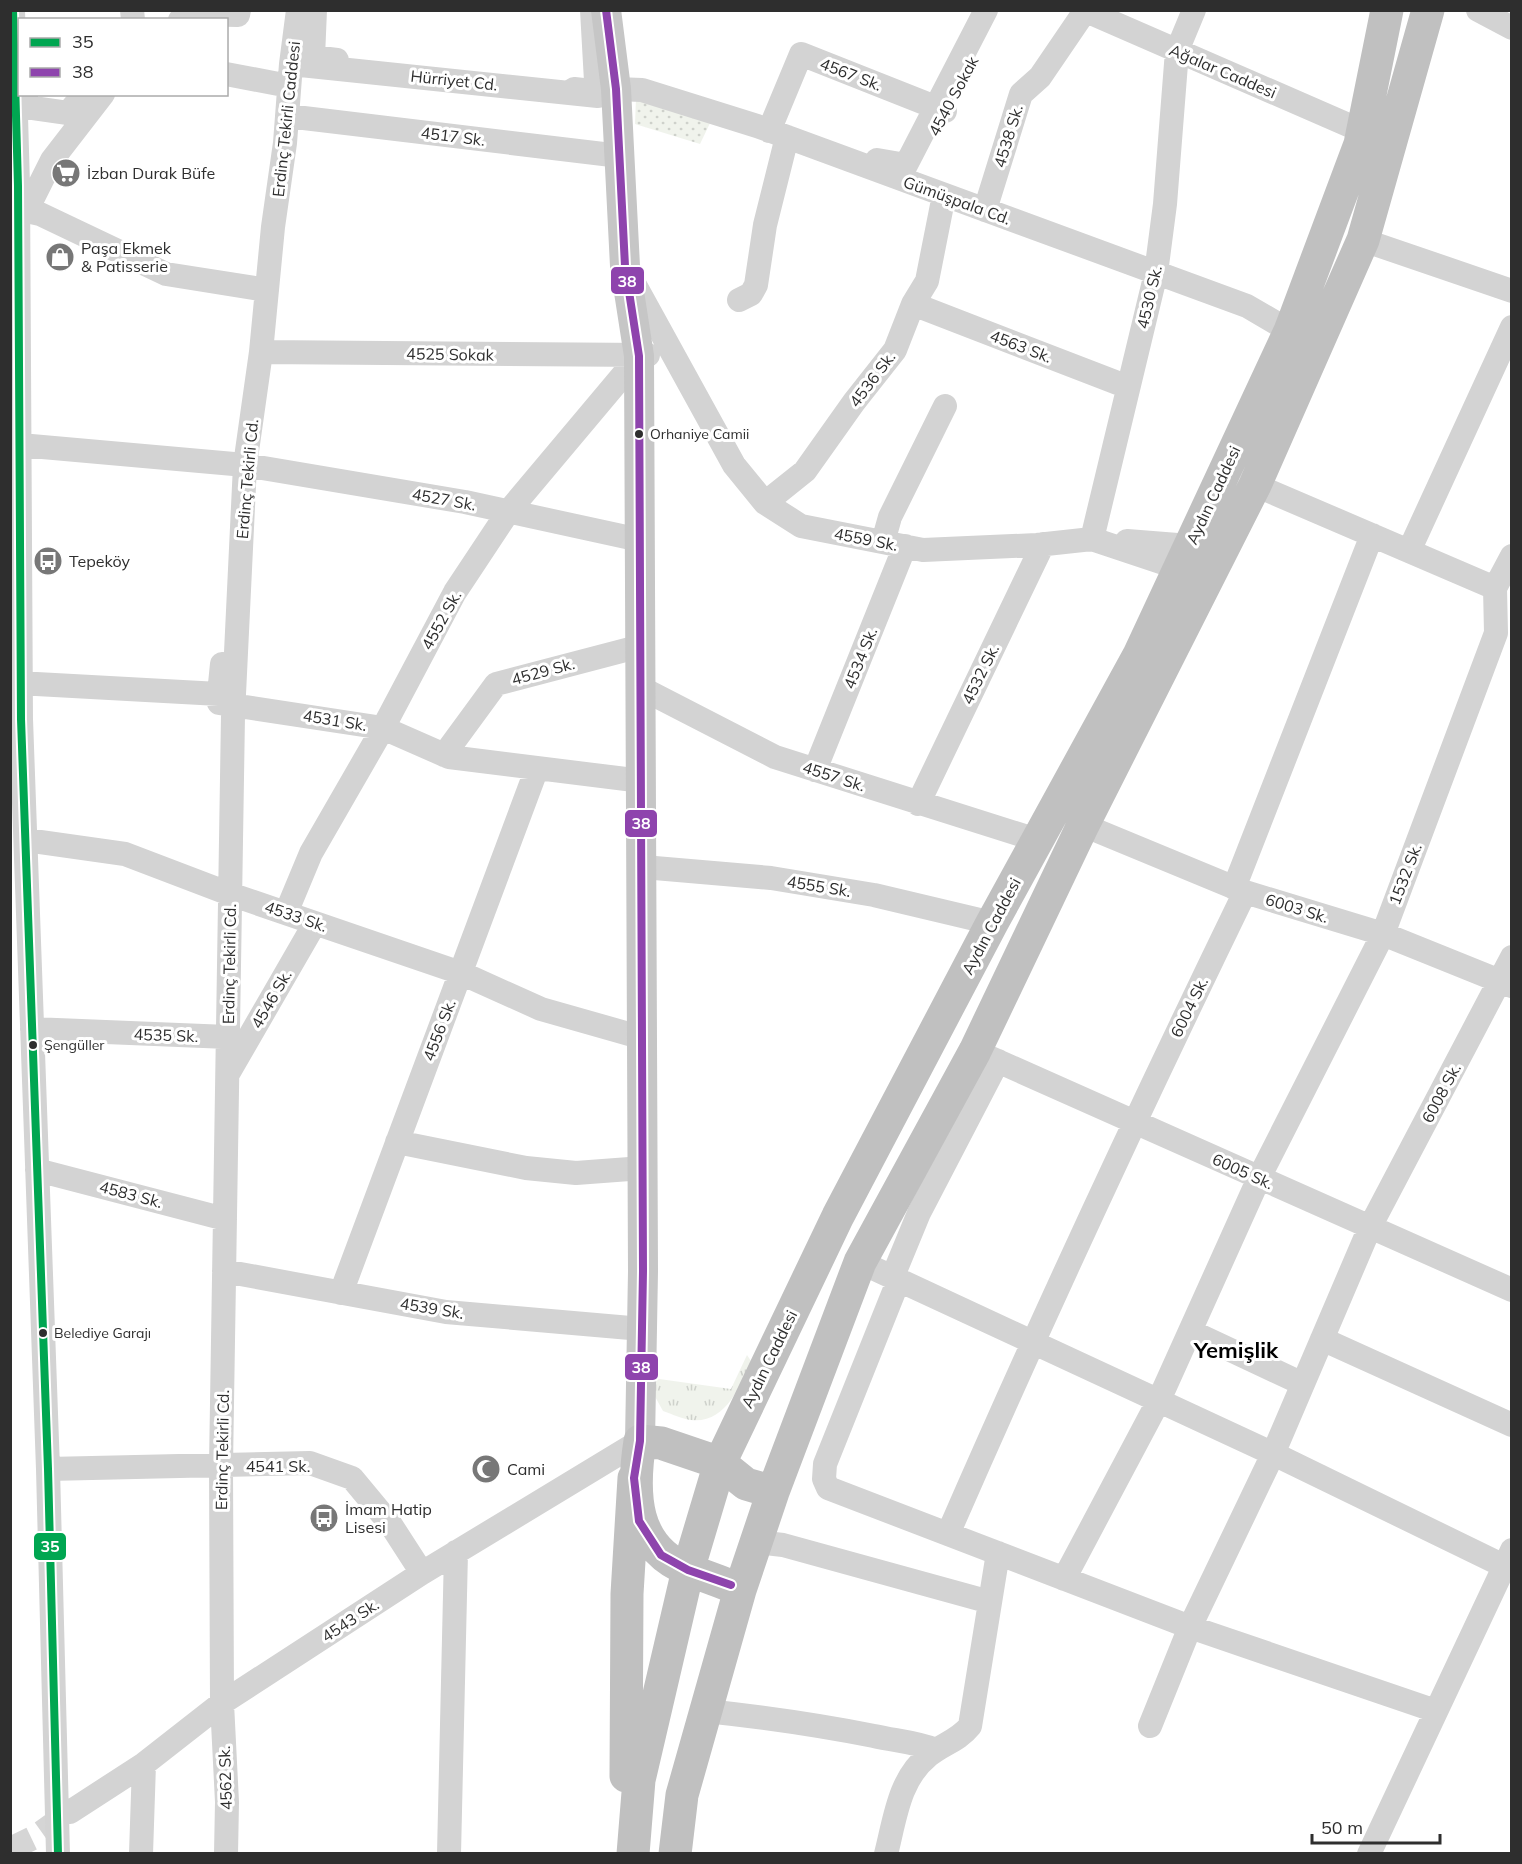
<svg xmlns="http://www.w3.org/2000/svg" width="1522" height="1864" font-family="Mulish,sans-serif">
  <style>
    .grass { fill: url(#grass-dots) }
    .park { fill: url(#park-tufts) }
    .lines { fill: none; stroke-linecap: round; stroke-linejoin: round }
    .minor-tunnel { stroke: #d5d5d5; stroke-width: 24; stroke-dasharray: 24 12; stroke-linecap: butt }
    .minor { stroke: #d3d3d3; stroke-width: 24 }
    .major { stroke: #c6c6c6; stroke-width: 30 }
    .highway { stroke: #c0c0c0; stroke-width: 33 }
    .bus-1-casing { stroke: #fff; stroke-width: 12 }
    .bus-2-casing { stroke: #fff; stroke-width: 12 }
    .bus-1 { stroke: #00a651; stroke-width: 8 }
    .bus-2 { stroke: #8e44ad; stroke-width: 8 }
    .bus-dot { fill: #2e2e2e; stroke: #fff; stroke-width: 2 }
    .labels { text-anchor: middle; dominant-baseline: central; stroke-width: 6; stroke-linejoin: round; paint-order: stroke }
    .bus-label { font-size: 14px; fill: #2e2e2e; stroke: #fff; text-anchor: start }
    .street-label { font-size: 16px; fill: #2e2e2e; stroke: #fff }
    .poi-label { font-size: 16px; fill: #2e2e2e; stroke: #fff; text-anchor: start }
    .district-label { font-size: 22px; font-weight: bold; fill: #000; stroke: #fff }
    .line-badge { stroke: #fff; stroke-width: 2 }
    .badge-label { font-size: 16px; text-anchor: middle; font-weight: bold; fill: #fff }
  </style>
  <defs>
    <pattern id="grass-dots" width="8" height="8" patternUnits="userSpaceOnUse" patternTransform="scale(1.5)"><rect width="8" height="8" fill="#f0f3ec"/><path d="M2 2h.1M6 6h.1" fill="none" stroke="#ced1cb" stroke-width="1.8" stroke-linecap="round"/></pattern>
    <pattern id="park-tufts" width="24" height="20" patternUnits="userSpaceOnUse" patternTransform="scale(1.5)"><rect width="24" height="20" fill="#f0f3ec"/><path d="M3 7l-1-3M5 7V3M7 7l1-3M15 17l-1-3M17 17v-4M19 17l1-3" fill="none" stroke="#ced1cb"/></pattern>
  </defs>
  <rect width="100%" height="100%" fill="#fff"/>
  <path class="grass" d="M 636,98 L 711,121 L 700,144 L 635,124 Z"/>
  <path class="park" d="M 747,1355 L 751,1361 C 740,1387 725,1424 691,1420 C 682,1419 672,1414 663,1411 L 653,1393 L 652,1378 L 731,1389 Z"/>
  <g class="lines">
    <path class="minor-tunnel" d="M 10,1849 L 35,1837 L 70,1812"/>
    <path class="minor" d="M 13,10 L 18,186 L 21,719 L 48,1469 L 58,1854
      M 132,10 L 133,20
      M 315,10 L 313,57 L 337,60
      M 1084,10 L 1362,131
      M 1478,10 L 1512,28
      M 180,20 L 187,14 L 238,15 L 239,10
      M 291,64 L 598,96 L 616,89 L 642,90 L 757,126 L 1247,306 L 1290,331
      M 226,74 L 289,86
      M 574,89 L 592,91 L 596,81 L 592,10
      M 26,94 L 26,107 L 68,113 L 84,94
      M 287,116 L 620,156
      M 769,131 L 801,54 L 945,111
      M 877,160 L 906,165 L 986,10
      M 10,204 L 32,200 L 52,160 L 103,94
      M 18,209 L 40,214 L 166,274 L 267,290
      M 985,210 L 1021,94 L 1040,77 L 1085,11
      M 1363,240 L 1512,291
      M 630,276 L 734,465 L 765,503 L 801,526 L 923,550 L 1037,545 L 1092,539 L 1179,568
      M 739,300 L 751,294 L 756,285 L 765,225 L 787,137
      M 913,304 L 1128,387
      M 261,352 L 648,355
      M 20,445 L 245,465 L 465,502 L 640,540
      M 1255,485 L 1495,588
      M 765,503 L 805,471 L 854,402 L 895,350 L 913,304 L 927,281 L 944,195
      M 1092,539 L 1156,273 L 1165,204 L 1177,51 L 1194,10
      M 1127,541 L 1190,546
      M 883,542 L 890,517 L 945,406
      M 1409,551 L 1512,327
      M 17,670 L 18,683 L 219,694 L 222,664
      M 641,688 L 775,757 L 1037,840
      M 219,703 L 383,728 L 449,757 L 642,781
      M 444,755 L 496,684 L 641,646
      M 815,770 L 905,546
      M 918,804 L 1043,544
      M 1083,825 L 1245,892 L 1383,934 L 1512,986
      M 26,840 L 125,854 L 230,894 L 461,973 L 541,1009 L 643,1038
      M 643,867 L 771,878 L 874,895 L 992,923
      M 1234,888 L 1372,535
      M 286,913 L 311,853 L 383,728 L 455,592 L 508,512 L 639,356
      M 32,1029 L 228,1037
      M 975,1051 L 1512,1290
      M 229,1072 L 315,923
      M 397,1142 L 526,1168 L 576,1173 L 643,1168
      M 37,1170 L 225,1219
      M 860,1262 L 1280,1457 L 1504,1566
      M 224,1271 L 446,1312 L 642,1329
      M 893,1276 L 919,1213 L 998,1061
      M 899,1279 L 825,1464 L 824,1479 L 828,1488 L 1190,1627 L 1436,1711
      M 341,1293 L 537,768
      M 1190,1331 L 1303,1384
      M 1322,1339 L 1512,1425
      M 48,1469 L 310,1463 L 352,1478 L 391,1525 L 422,1573
      M 948,1534 C 1042,1318 1142,1104 1245,892
      M 756,1542 L 783,1545 L 990,1602
      M 1064,1579 L 1159,1400 L 1259,1178 L 1383,934 L 1496,633 L 1495,588 L 1512,556
      M 706,1711 C 763,1717 818,1725 874,1736 C 896,1741 916,1742 936,1750
      M 1150,1726 L 1190,1627 L 1273,1454 L 1370,1227 L 1512,957
      M 70,1812 L 144,1764 L 222,1703 L 422,1573 L 640,1441
      M 141,1854 L 144,1764
      M 226,1854 L 227,1802 L 222,1703 L 221,1466 L 233,715 L 245,465 L 261,352 L 273,227 L 285,143 L 291,64 L 298,10
      M 449,1854 L 456,1552
      M 886,1854 C 895,1819 899,1779 928,1756 C 942,1744 958,1741 970,1726 L 998,1553
      M 1369,1854 L 1512,1550"/>
    <path class="major" d="M 606,10 L 616,89 L 625,266 L 639,356 L 643,1271 L 640,1441"/>
    <path class="highway" d="M 740,1590 C 723,1582 706,1577 689,1570 C 632,1548 632,1492 640,1441 L 661,1443 L 720,1463 L 746,1484 L 773,1492
      M 626,1776 L 627,1594 L 634,1478
      M 633,1854 L 639,1780 L 688,1570 L 720,1463 L 838,1216 L 992,923 L 1139,655 L 1290,331 L 1360,144 L 1387,10
      M 675,1854 L 682,1795 L 740,1590 L 773,1492 L 860,1262 L 975,1051 L 1083,825 L 1255,485 L 1363,240 L 1428,10"/>
    <g class="bus-1-casing">
      <path id="bus-1" d="M 13,10 L 18,186 L 21,719 L 48,1469 L 58,1854"/>
    </g>
    <g class="bus-2-casing">
      <path id="bus-2" d="M 606,10 L 616,89 L 625,266 L 639,356 L 643,1271 L 640,1441 L 634,1478 L 639,1521 L 661,1555 L 688,1570 L 731,1585"/>
    </g>
    <use href="#bus-1" class="bus-1"/>
    <use href="#bus-2" class="bus-2"/>
  </g>
  <defs>
    <g id="supermarket-disc" transform="scale(1.5)"><circle r="9.5" fill="#777" stroke="#fff"/><path d="M-6-5.5h2.5l.6 2H6L4.5 2H-2.5L-4.4-4H-6ZM-1.5 3.2a1.3 1.3 0 1 0 .1 0ZM3 3.2a1.3 1.3 0 1 0 .1 0Z" fill="#fff"/></g>
    <g id="shop-disc" transform="scale(1.5)"><circle r="9.5" fill="#777" stroke="#fff"/><path d="M-5-2.5h2.3a2.7 3.5 0 0 1 5.4 0H5L5.5 6h-11ZM-1.5-2.5h3a1.5 2.3 0 0 0-3 0Z" fill="#fff"/></g>
    <g id="bus-disc" transform="scale(1.5)"><circle r="9.5" fill="#777" stroke="#fff"/><path d="M-5-6H5V4H4V6H2V4H-2V6H-4V4H-5ZM-3.5-4V0h7V-4ZM-3.5 1.2v1.5H-2V1.2ZM2 1.2v1.5H3.5V1.2Z" fill="#fff"/></g>
    <g id="mosque-disc" transform="scale(1.5)"><circle r="9.5" fill="#777" stroke="#fff"/><path d="M3.5-4.9A6 6 0 1 0 3.5 4.9A5 5 0 1 1 3.5-4.9Z" fill="#fff"/></g>
  </defs>
  <g fill-rule="evenodd">
    <use href="#supermarket-disc" x="66" y="173"/>
    <use href="#shop-disc" x="60" y="257"/>
    <use href="#bus-disc" x="48" y="561"/>
    <use href="#mosque-disc" x="486" y="1469"/>
    <use href="#bus-disc" x="324" y="1518"/>
  </g>
  <g class="bus-dot">
    <circle cx="639" cy="434" r="5"/>
    <circle cx="33" cy="1045" r="5"/>
    <circle cx="43" cy="1333" r="5"/>
  </g>
  <g class="labels">
    <g class="bus-label">
      <text x="650" y="434">Orhaniye Camii</text>
      <text x="44" y="1045">Şengüller</text>
      <text x="54" y="1333">Belediye Garajı</text>
    </g>
    <g class="street-label">
      <text transform="translate(1223 71) rotate(23)">Ağalar Caddesi</text>
      <text transform="translate(851 74) rotate(21)">4567 Sk.</text>
      <text transform="translate(454 80) rotate(6)">Hürriyet Cd.</text>
      <text transform="translate(953 96) rotate(-62)">4540 Sokak</text>
      <text transform="translate(286 119) rotate(-84)">Erdinç Tekirli Caddesi</text>
      <text transform="translate(453 136) rotate(7)">4517 Sk.</text>
      <text transform="translate(1008 136) rotate(-73)">4538 Sk.</text>
      <text transform="translate(957 200) rotate(20)">Gümüşpala Cd.</text>
      <text transform="translate(1149 297) rotate(-77)">4530 Sk.</text>
      <text transform="translate(1021 346) rotate(21)">4563 Sk.</text>
      <text transform="translate(450 354) rotate(1)">4525 Sokak</text>
      <text transform="translate(872 379) rotate(-53)">4536 Sk.</text>
      <text transform="translate(247 479) rotate(-85)">Erdinç Tekirli Cd.</text>
      <text transform="translate(1213 495) rotate(-65)">Aydın Caddesi</text>
      <text transform="translate(444 499) rotate(10)">4527 Sk.</text>
      <text transform="translate(866 539) rotate(11)">4559 Sk.</text>
      <text transform="translate(441 620) rotate(-61)">4552 Sk.</text>
      <text transform="translate(860 658) rotate(-68)">4534 Sk.</text>
      <text transform="translate(543 671) rotate(-15)">4529 Sk.</text>
      <text transform="translate(980 674) rotate(-64)">4532 Sk.</text>
      <text transform="translate(335 720) rotate(9)">4531 Sk.</text>
      <text transform="translate(834 776) rotate(18)">4557 Sk.</text>
      <text transform="translate(1405 874) rotate(-69)">1532 Sk.</text>
      <text transform="translate(819 886) rotate(9)">4555 Sk.</text>
      <text transform="translate(1297 908) rotate(17)">6003 Sk.</text>
      <text transform="translate(296 916) rotate(19)">4533 Sk.</text>
      <text transform="translate(991 926) rotate(-62)">Aydın Caddesi</text>
      <text transform="translate(229 964) rotate(-89)">Erdinç Tekirli Cd.</text>
      <text transform="translate(271 999) rotate(-60)">4546 Sk.</text>
      <text transform="translate(1189 1007) rotate(-64)">6004 Sk.</text>
      <text transform="translate(439 1030) rotate(-69)">4556 Sk.</text>
      <text transform="translate(166 1035) rotate(2)">4535 Sk.</text>
      <text transform="translate(1441 1093) rotate(-62)">6008 Sk.</text>
      <text transform="translate(1243 1171) rotate(24)">6005 Sk.</text>
      <text transform="translate(131 1194) rotate(15)">4583 Sk.</text>
      <text transform="translate(432 1308) rotate(9)">4539 Sk.</text>
      <text transform="translate(769 1359) rotate(-64)">Aydın Caddesi</text>
      <text transform="translate(222 1450) rotate(-89)">Erdinç Tekirli Cd.</text>
      <text x="278" y="1466">4541 Sk.</text>
      <text transform="translate(350 1620) rotate(-33)">4543 Sk.</text>
      <text transform="translate(225 1778) rotate(-92)">4562 Sk.</text>
    </g>
    <g class="poi-label">
      <text x="87" y="173">İzban Durak Büfe</text>
      <text x="81" y="248">Paşa Ekmek<tspan x="81" dy="18">&amp; Patisserie</tspan></text>
      <text x="69" y="561">Tepeköy</text>
      <text x="507" y="1469">Cami</text>
      <text x="345" y="1509">İmam Hatip<tspan x="345" dy="18">Lisesi</tspan></text>
    </g>
    <g class="district-label">
      <text x="1236" y="1350">Yemişlik</text>
    </g>
  </g>
  <g class="line-badge">
    <rect x="610" y="266" width="35" height="29" rx="6" fill="#8e44ad"/>
    <rect x="624" y="809" width="34" height="29" rx="6" fill="#8e44ad"/>
    <rect x="624" y="1353" width="35" height="28" rx="6" fill="#8e44ad"/>
    <rect x="33" y="1532" width="34" height="29" rx="6" fill="#00a651"/>
  </g>
  <g class="badge-label">
    <text x="627" y="287">38</text>
    <text x="641" y="829">38</text>
    <text x="641" y="1373">38</text>
    <text x="50" y="1552">35</text>
  </g>
  <rect width="1522" height="1864" fill="none" stroke="#2e2e2e" stroke-width="24"/>
  <rect x="18" y="18" width="210" height="78" fill="#ffffff" stroke="#ababab" stroke-width="1.5"/>
  <rect x="30" y="38" width="30" height="9" fill="#00a651" stroke="#ababab" stroke-width="1.5"/>
  <text x="72" y="48" font-size="18" fill="#2e2e2e">35</text>
  <rect x="30" y="68" width="30" height="9" fill="#8e44ad" stroke="#ababab" stroke-width="1.5"/>
  <text x="72" y="78" font-size="18" fill="#2e2e2e">38</text>
  <path d="M1312 1834v9h128v-9" fill="none" stroke="#2e2e2e" stroke-width="3"/>
  <text x="1321" y="1834" font-size="18" fill="#2e2e2e" stroke="#ffffff" stroke-width="4.5" paint-order="stroke">50 m</text>
</svg>
